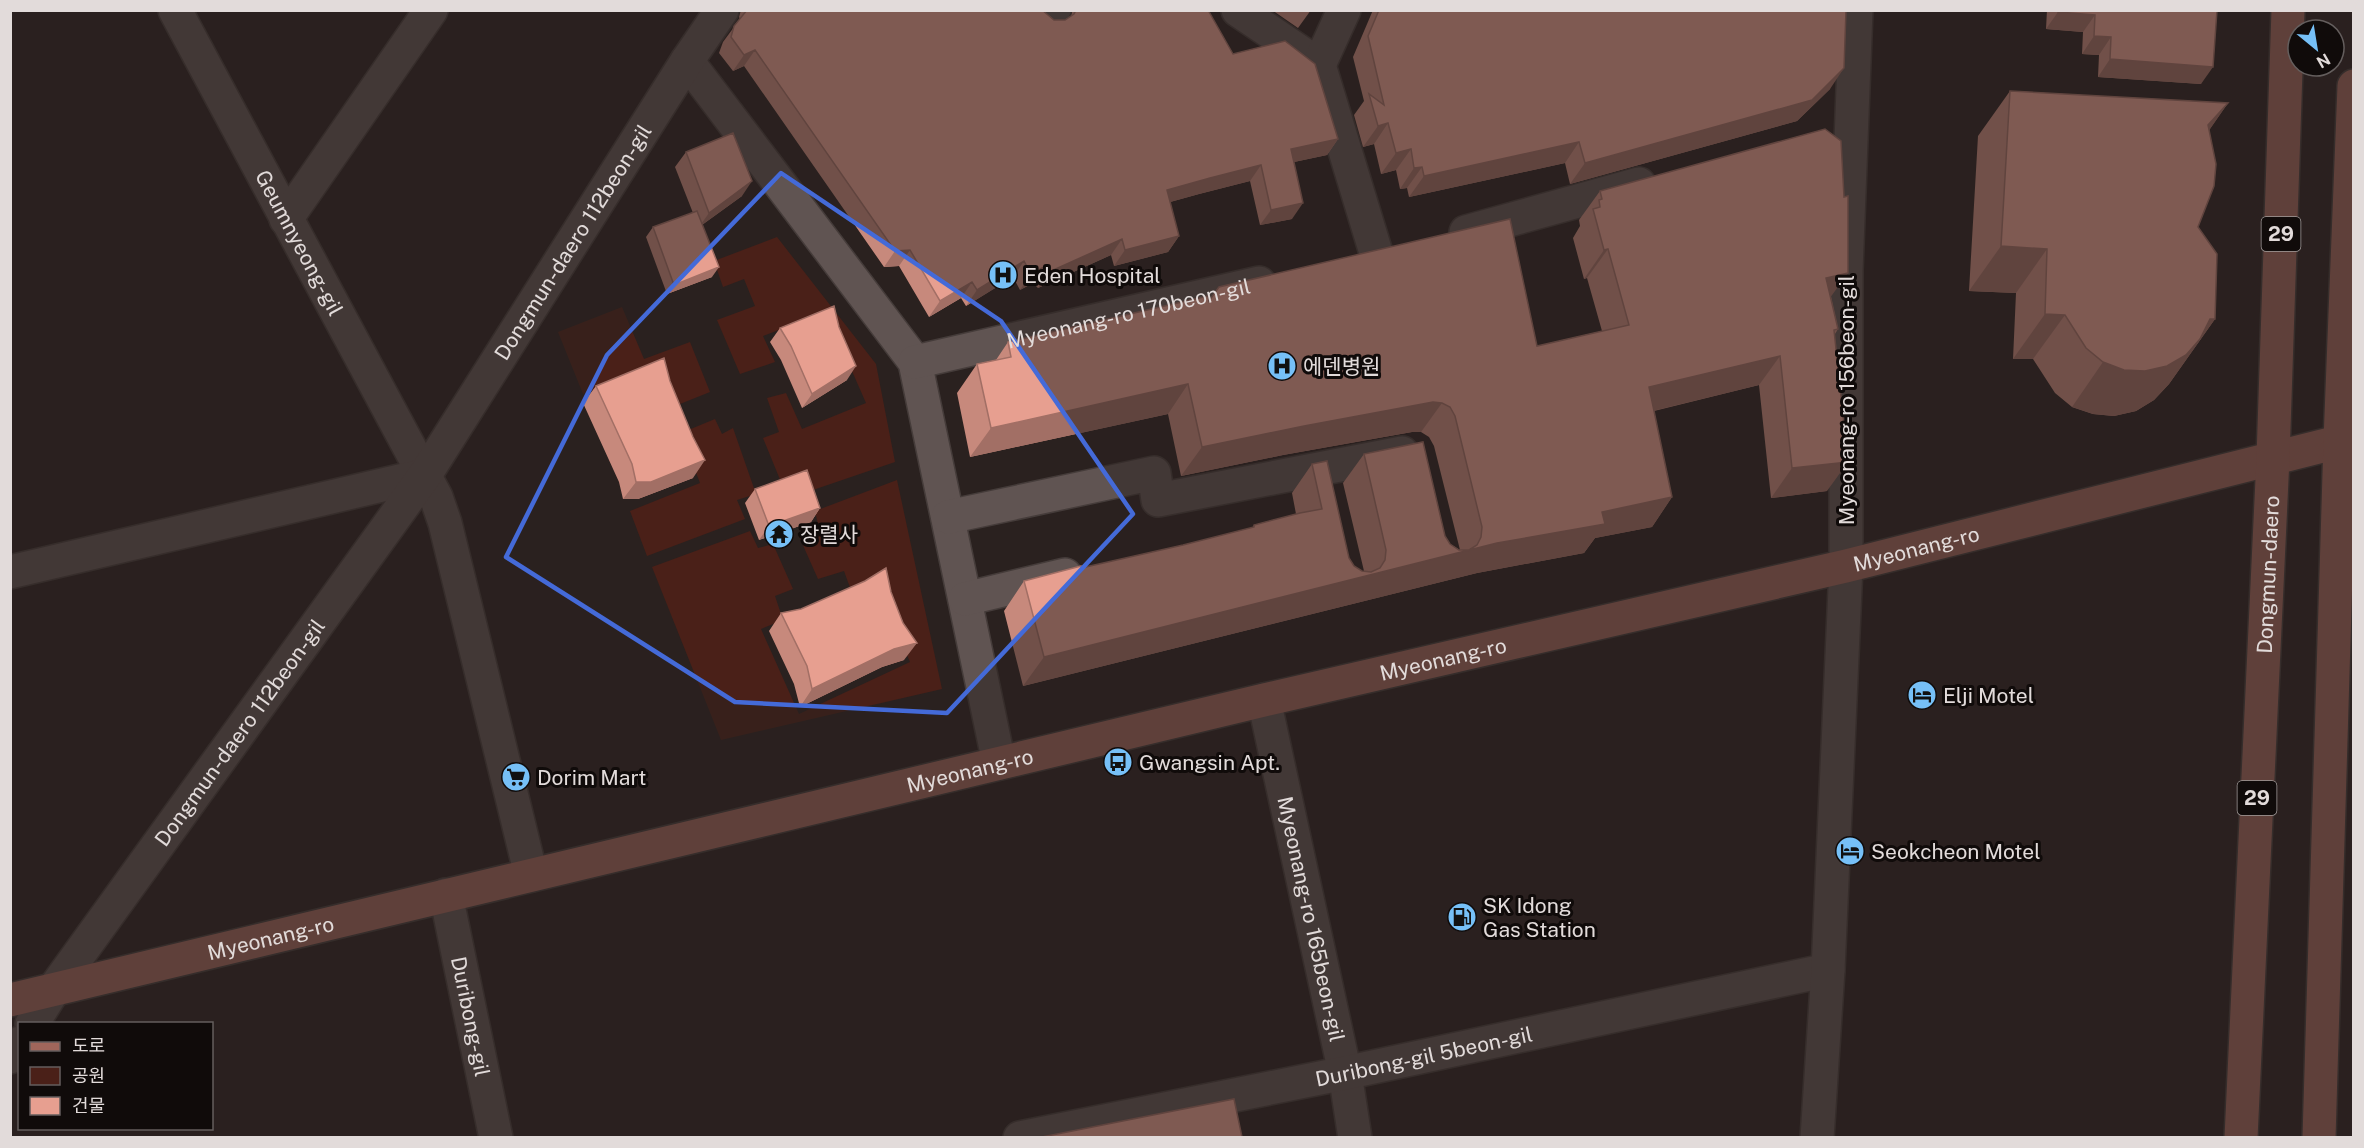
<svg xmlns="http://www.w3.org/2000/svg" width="2364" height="1148" font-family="'Public Sans','Noto Sans KR',sans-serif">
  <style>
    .green { fill: #4a2018 }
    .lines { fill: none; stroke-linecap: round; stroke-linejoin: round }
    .minor-casing { stroke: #453c3a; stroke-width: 36 }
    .major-casing { stroke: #453c3a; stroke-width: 36 }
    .minor { stroke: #605452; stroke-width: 33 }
    .major { stroke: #a0665b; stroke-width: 33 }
    .wall { fill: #c7897c }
    .shaded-wall { fill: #a26f65 }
    .building { fill: #e79f90; stroke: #a26f65; stroke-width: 1.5 }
    .marked { fill: none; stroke: #446ad8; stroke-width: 4.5; stroke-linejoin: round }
    .labels { text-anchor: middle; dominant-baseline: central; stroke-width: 6; stroke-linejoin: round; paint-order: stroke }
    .shield { fill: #100b0a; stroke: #a39d9c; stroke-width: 1.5 }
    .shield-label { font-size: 20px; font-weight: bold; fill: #e2dbda }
    .street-label { font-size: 21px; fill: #e2dbda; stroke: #100b0a }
    .poi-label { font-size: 21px; fill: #e2dbda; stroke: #100b0a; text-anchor: start }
  </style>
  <rect width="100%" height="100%" fill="#2a211f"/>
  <path class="green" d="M 777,237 L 876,364 L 895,462 L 810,491 L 781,482 L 763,438 L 779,432 L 767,398 L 786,393 L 802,429 L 866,403 L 826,312 L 763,336 L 775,362 L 740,374 L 717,320 L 755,306 L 744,279 L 723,287 L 714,261 Z
    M 622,307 L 644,359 L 690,342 L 710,392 L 670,408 L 652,366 L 583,394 L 558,332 Z
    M 715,419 L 722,434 L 733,428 L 756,494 L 737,500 L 745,519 L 647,556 L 630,511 L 700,483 L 681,433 Z
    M 897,480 L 942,689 L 721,740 L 652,567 L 750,531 L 758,548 L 773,544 L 793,589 L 775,596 L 783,620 L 761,629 L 799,714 L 910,662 L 876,582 L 852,593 L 844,571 L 818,579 L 798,534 L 819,529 L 815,511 Z"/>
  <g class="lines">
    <g class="minor-casing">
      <g id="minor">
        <path id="s1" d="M 175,10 L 436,497 L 445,523 L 531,875"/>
        <path d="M 1040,10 L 1048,18 L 1054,10"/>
        <path d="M 1238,10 L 1319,65"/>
        <path d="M 687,61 L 915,362 L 999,763"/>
        <path d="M 1319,65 L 1377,256"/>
        <path d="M 1319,65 L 1344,10"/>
        <path d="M 286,219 L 431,10"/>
        <path d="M 1466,232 L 1639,184"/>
        <path id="s2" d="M 915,362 L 1259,283"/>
        <path d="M 948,517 L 1154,473 L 1158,500 L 1402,453"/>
        <path d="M 10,572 L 425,475"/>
        <path d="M 965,599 L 1065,575"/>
        <path id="s3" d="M 1264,700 L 1345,1073 L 1355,1138"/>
        <path id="s4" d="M 446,895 L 496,1138"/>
        <path id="s5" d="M 32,1024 L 54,989 L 425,475 L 687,61 L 722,10"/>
        <path d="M 10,1057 L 20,1043"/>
        <path id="s6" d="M 1020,1138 L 1345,1073 L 1828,970"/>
        <path d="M 1817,1138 L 1828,970 L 1846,566 L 1846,271 L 1856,10"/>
      </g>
    </g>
    <g class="major-casing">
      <g id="major">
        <path id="s7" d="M 10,1000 L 1264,700 L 1846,566 L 2354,438"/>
        <path id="s8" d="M 2241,1138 L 2273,458 L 2288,10"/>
        <path d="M 2319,1138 L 2340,441 L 2354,86"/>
      </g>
    </g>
    <use href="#minor" class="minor"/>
    <use href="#major" class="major"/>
  </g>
  <path class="wall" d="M 741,10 L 1042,10 L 1054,20 L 1065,20 L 1071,16 L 1072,13 L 1072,10 L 1208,10 L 1233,54 L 1338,139 L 1327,155 L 1294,162 L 1292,219 L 1260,225 L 1250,181 L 1199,194 L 1170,202 L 1179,236 L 1168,252 L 1114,266 L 1111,255 L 1038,288 L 1033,283 L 1020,290 L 1013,277 L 966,306 L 961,298 L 929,317 L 899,266 L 884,267 L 744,66 L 733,71 L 719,53 L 723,42 L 740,19 L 739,17 Z
    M 1272,10 L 1311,10 L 1298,28 Z
    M 1373,10 L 1846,10 L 1830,89 L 1797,121 L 1570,184 L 1565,163 L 1409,197 L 1407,188 L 1400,189 L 1396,170 L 1381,174 L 1374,144 L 1363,147 L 1354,115 L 1364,101 L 1353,57 Z
    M 2047,10 L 2217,10 L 2201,84 L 2098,77 L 2099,55 L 2082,54 L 2083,32 L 2046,29 Z
    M 2010,91 L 2228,103 L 2209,130 L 2198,227 L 2215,319 L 2169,384 L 2154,400 L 2136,411 L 2114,416 L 2093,414 L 2072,407 L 2055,393 L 2033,359 L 2013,359 L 2016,293 L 1969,291 L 1978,136 Z
    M 686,152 L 742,196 L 702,225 L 712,277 L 667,294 L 646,237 L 653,227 L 693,213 L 675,167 Z
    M 1600,191 L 1831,297 L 1838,329 L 1835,334 L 1827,491 L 1771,498 L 1759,385 L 1654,411 L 1672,497 L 1652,527 L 1595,538 L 1584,553 L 1477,573 L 1023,686 L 1004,611 L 1024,581 L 1183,545 L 1252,528 L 1254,525 L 1296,514 L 1292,493 L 1312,464 L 1349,558 L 1354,566 L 1362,571 L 1364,571 L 1343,483 L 1364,454 L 1445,536 L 1450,544 L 1460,550 L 1434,446 L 1429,437 L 1421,432 L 1412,432 L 1283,455 L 1181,476 L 1168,414 L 970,457 L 957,393 L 977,364 L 996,360 L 1008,342 L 1537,346 L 1602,331 L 1587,278 L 1584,279 L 1573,238 L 1580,226 L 1579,220 Z
    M 780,328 L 847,380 L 802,408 L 781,360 L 770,342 Z
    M 596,386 L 693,478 L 638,499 L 623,499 L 619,482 L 583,403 Z
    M 755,489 L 820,508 L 811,522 L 759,540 L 745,503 Z
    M 891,592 L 903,623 L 904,660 L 882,667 L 800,707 L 794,684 L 769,631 L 781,613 Z"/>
  <path class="shaded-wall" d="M 2058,12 L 2095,15 L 2083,32 L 2046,29 Z
    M 2094,36 L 2111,37 L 2099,55 L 2082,54 Z
    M 755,50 L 744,66 L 733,71 L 744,55 Z
    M 2110,59 L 2213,67 L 2201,84 L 2098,77 Z
    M 1844,68 L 1830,89 L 1797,121 L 1570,184 L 1585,163 Z
    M 2228,103 L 2197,148 L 2208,125 Z
    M 1388,123 L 1374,144 L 1363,147 L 1378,126 Z
    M 1338,139 L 1327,155 L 1280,165 L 1291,149 Z
    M 1579,142 L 1565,163 L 1409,197 L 1424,176 Z
    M 1411,149 L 1396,170 L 1381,174 L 1396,153 Z
    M 1261,165 L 1250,181 L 1199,194 L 1156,206 L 1167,190 L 1210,178 Z
    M 1422,167 L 1407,188 L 1400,189 L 1414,168 Z
    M 752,181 L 742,196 L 699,227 L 709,213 Z
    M 1303,203 L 1292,219 L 1260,225 L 1271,210 Z
    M 1179,236 L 1168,252 L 1114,266 L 1125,250 Z
    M 1122,239 L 1111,255 L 1038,288 L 1049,272 Z
    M 2001,246 L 2047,249 L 2016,293 L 1969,291 Z
    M 1608,249 L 1587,278 L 1584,279 L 1604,250 Z
    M 910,250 L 899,266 L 884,267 L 895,251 Z
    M 1024,261 L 1013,277 L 966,306 L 977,290 Z
    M 719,267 L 712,277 L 667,294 L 674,285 Z
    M 1044,267 L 1033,283 L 1020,290 L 1031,274 Z
    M 1848,273 L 1827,302 L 1826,278 Z
    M 972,282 L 961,298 L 929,317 L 940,301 Z
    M 2045,314 L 2065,315 L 2033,359 L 2013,359 Z
    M 2210,319 L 2215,319 L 2169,384 L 2154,400 L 2136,411 L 2114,416 L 2093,414 L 2072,407 L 2103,362 Z
    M 1780,356 L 1759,385 L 1628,417 L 1649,387 Z
    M 856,366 L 847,380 L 802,408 L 812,394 Z
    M 1188,384 L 1168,414 L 970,457 L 991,428 Z
    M 1433,402 L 1442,403 L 1421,432 L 1412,432 L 1283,455 L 1181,476 L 1202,447 L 1304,426 Z
    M 705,460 L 693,478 L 638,499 L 623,499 L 636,482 Z
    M 1848,462 L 1827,491 L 1771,498 L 1792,468 Z
    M 1672,497 L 1652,527 L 1595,538 L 1584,553 L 1477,573 L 1023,686 L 1044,657 L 1497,543 L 1602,512 Z
    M 820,508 L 811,522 L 759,540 L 769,526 Z
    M 917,643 L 904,660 L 882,667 L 800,707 L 812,689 L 894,649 Z"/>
  <path class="building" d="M 747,10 L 1042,10 L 1054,20 L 1065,20 L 1074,14 L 1076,10 L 1208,10 L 1233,54 L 1285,41 L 1315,64 L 1338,139 L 1291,149 L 1303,203 L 1271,210 L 1261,165 L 1210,178 L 1167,190 L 1179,236 L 1125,250 L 1122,239 L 1049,272 L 1044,267 L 1031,274 L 1024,261 L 977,290 L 972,282 L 940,301 L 910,250 L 895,251 L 755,50 L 744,55 L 731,37 L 734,26 Z
    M 1379,10 L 1846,10 L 1844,68 L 1812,100 L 1585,163 L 1579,142 L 1424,176 L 1422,167 L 1414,168 L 1411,149 L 1396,153 L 1388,123 L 1378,126 L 1369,94 L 1384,105 L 1368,36 Z
    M 2058,10 L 2217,10 L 2213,67 L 2110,59 L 2111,37 L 2094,36 L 2095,15 L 2058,12 Z
    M 2010,91 L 2228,103 L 2208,125 L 2216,164 L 2214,186 L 2198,227 L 2217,254 L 2215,319 L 2210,319 L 2200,339 L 2186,355 L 2167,366 L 2145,371 L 2124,370 L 2103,362 L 2086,348 L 2065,315 L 2045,314 L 2047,249 L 2001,246 Z
    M 1825,129 L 1841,141 L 1844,197 L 1848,196 L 1848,273 L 1826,278 L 1838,329 L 1834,330 L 1848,462 L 1792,468 L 1780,356 L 1649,387 L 1672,497 L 1602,512 L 1605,524 L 1497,543 L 1044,657 L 1024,581 L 1081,566 L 1081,568 L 1183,545 L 1254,527 L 1254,525 L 1300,513 L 1322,509 L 1312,464 L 1327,461 L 1349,558 L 1354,566 L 1362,571 L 1371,572 L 1380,568 L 1385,560 L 1386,550 L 1364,454 L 1423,442 L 1445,536 L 1450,544 L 1459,550 L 1469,550 L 1477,545 L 1481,537 L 1482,527 L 1455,416 L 1450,407 L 1442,403 L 1433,402 L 1304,426 L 1202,447 L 1188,384 L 991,428 L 977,364 L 1011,357 L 1008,342 L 1208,296 L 1209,301 L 1219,287 L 1510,219 L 1537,346 L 1629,325 L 1608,249 L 1604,250 L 1593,209 L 1600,207 L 1599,200 L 1602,199 L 1600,191 Z
    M 733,133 L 752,181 L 709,213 L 686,152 Z
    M 697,211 L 719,267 L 674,285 L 653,227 Z
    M 834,306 L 839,327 L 856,366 L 812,394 L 791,346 L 780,328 Z
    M 664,358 L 670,381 L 693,437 L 705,460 L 651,482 L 636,482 L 632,464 L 596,386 Z
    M 807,470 L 820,508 L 769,526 L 755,489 Z
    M 886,568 L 891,592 L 903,623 L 917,643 L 894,649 L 812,689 L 807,666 L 781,613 L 801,609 L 865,581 Z
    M 1234,1099 L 1242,1137 L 1042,1137 Z"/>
  <path d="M0 0H2364V1148H0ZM 781,173 L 1001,321 L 1133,514 L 947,713 L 735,702 L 506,557 L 607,355 Z" fill="#2a211f" fill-opacity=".55" fill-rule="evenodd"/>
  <path class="marked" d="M 781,173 L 1001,321 L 1133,514 L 947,713 L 735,702 L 506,557 L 607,355 Z"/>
  <defs>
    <g id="hospital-disc" transform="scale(1.5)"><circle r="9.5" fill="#76c0f7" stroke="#100b0a"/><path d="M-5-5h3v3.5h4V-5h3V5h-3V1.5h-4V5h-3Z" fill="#111"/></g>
    <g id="temple-disc" transform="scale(1.5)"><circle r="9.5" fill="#76c0f7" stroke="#100b0a"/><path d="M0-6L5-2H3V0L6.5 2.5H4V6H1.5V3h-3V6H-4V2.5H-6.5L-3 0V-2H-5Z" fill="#111"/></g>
    <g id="hotel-disc" transform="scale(1.5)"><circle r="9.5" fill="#76c0f7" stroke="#100b0a"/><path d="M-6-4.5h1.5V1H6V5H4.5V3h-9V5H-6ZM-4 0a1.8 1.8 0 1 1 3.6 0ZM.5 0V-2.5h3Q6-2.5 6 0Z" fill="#111"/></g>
    <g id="bus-disc" transform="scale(1.5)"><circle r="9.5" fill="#76c0f7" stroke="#100b0a"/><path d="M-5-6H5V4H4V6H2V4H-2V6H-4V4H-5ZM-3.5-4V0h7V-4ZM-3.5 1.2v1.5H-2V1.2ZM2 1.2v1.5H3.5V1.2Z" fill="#111"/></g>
    <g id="supermarket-disc" transform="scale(1.5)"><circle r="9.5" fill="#76c0f7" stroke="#100b0a"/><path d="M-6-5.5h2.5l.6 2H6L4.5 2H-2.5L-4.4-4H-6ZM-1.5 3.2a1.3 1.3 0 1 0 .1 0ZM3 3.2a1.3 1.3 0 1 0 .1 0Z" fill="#111"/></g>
    <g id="fuel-disc" transform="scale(1.5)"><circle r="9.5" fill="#76c0f7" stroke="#100b0a"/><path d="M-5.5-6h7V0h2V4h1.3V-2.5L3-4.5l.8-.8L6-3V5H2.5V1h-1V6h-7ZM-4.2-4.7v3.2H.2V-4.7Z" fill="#111"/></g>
  </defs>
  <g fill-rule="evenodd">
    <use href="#hospital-disc" x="1003" y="275"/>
    <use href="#hospital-disc" x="1282" y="366"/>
    <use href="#temple-disc" x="779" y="534"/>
    <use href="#hotel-disc" x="1922" y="695"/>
    <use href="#bus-disc" x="1118" y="762"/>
    <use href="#supermarket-disc" x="516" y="777"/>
    <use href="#hotel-disc" x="1850" y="851"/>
    <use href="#fuel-disc" x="1462" y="917"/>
  </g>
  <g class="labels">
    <g class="shield">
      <rect x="2261.5" y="217" width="39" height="34" rx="4.5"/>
      <rect x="2237.5" y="781" width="39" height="34" rx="4.5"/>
    </g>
    <g class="shield-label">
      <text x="2281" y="234">29</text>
      <text x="2257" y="798">29</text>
    </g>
    <g class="street-label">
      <text stroke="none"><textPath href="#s5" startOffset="951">Dongmun-daero 112beon-gil</textPath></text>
      <text stroke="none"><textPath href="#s1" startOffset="264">Geumnyeong-gil</textPath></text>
      <text stroke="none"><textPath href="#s2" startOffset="219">Myeonang-ro 170beon-gil</textPath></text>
      <text transform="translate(1846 400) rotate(-90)">Myeonang-ro 156beon-gil</text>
      <text stroke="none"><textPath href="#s7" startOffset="1959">Myeonang-ro</textPath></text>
      <text stroke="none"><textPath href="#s8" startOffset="564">Dongmun-daero</textPath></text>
      <text stroke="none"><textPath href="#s7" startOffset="1473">Myeonang-ro</textPath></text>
      <text stroke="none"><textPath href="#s5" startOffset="358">Dongmun-daero 112beon-gil</textPath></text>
      <text stroke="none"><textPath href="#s7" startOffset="987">Myeonang-ro</textPath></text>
      <text stroke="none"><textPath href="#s3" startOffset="224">Myeonang-ro 165beon-gil</textPath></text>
      <text stroke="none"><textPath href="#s7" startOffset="268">Myeonang-ro</textPath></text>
      <text stroke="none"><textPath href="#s4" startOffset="124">Duribong-gil</textPath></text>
      <text stroke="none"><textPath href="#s6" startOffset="412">Duribong-gil 5beon-gil</textPath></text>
    </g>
    <g class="poi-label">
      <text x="1024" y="275">Eden Hospital</text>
      <text x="1303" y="366">에덴병원</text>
      <text x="800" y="534">장렬사</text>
      <text x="1943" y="695">Elji Motel</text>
      <text x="1139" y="762">Gwangsin Apt.</text>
      <text x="537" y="777">Dorim Mart</text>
      <text x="1871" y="851">Seokcheon Motel</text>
      <text x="1483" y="905">SK Idong<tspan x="1483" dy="24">Gas Station</tspan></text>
    </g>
  </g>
  <rect width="2364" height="1148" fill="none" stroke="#e2dbda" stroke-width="24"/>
  <rect x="18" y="1022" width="195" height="108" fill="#100b0a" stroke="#645e5d" stroke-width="1.5"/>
  <rect x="30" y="1042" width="30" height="9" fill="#a0665b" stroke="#645e5d" stroke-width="1.5"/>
  <text x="72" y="1052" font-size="18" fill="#e2dbda">도로</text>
  <rect x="30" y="1067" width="30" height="18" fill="#4a2018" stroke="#645e5d" stroke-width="1.5"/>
  <text x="72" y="1082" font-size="18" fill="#e2dbda">공원</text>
  <rect x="30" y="1097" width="30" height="18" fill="#e79f90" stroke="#645e5d" stroke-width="1.5"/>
  <text x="72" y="1112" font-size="18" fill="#e2dbda">건물</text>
  <g transform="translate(2316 48) rotate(150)"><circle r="28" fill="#100b0a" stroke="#645e5d" stroke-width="1.5"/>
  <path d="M0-4.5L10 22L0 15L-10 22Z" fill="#76c0f7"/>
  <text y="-9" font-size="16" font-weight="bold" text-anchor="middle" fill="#e2dbda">N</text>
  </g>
</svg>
